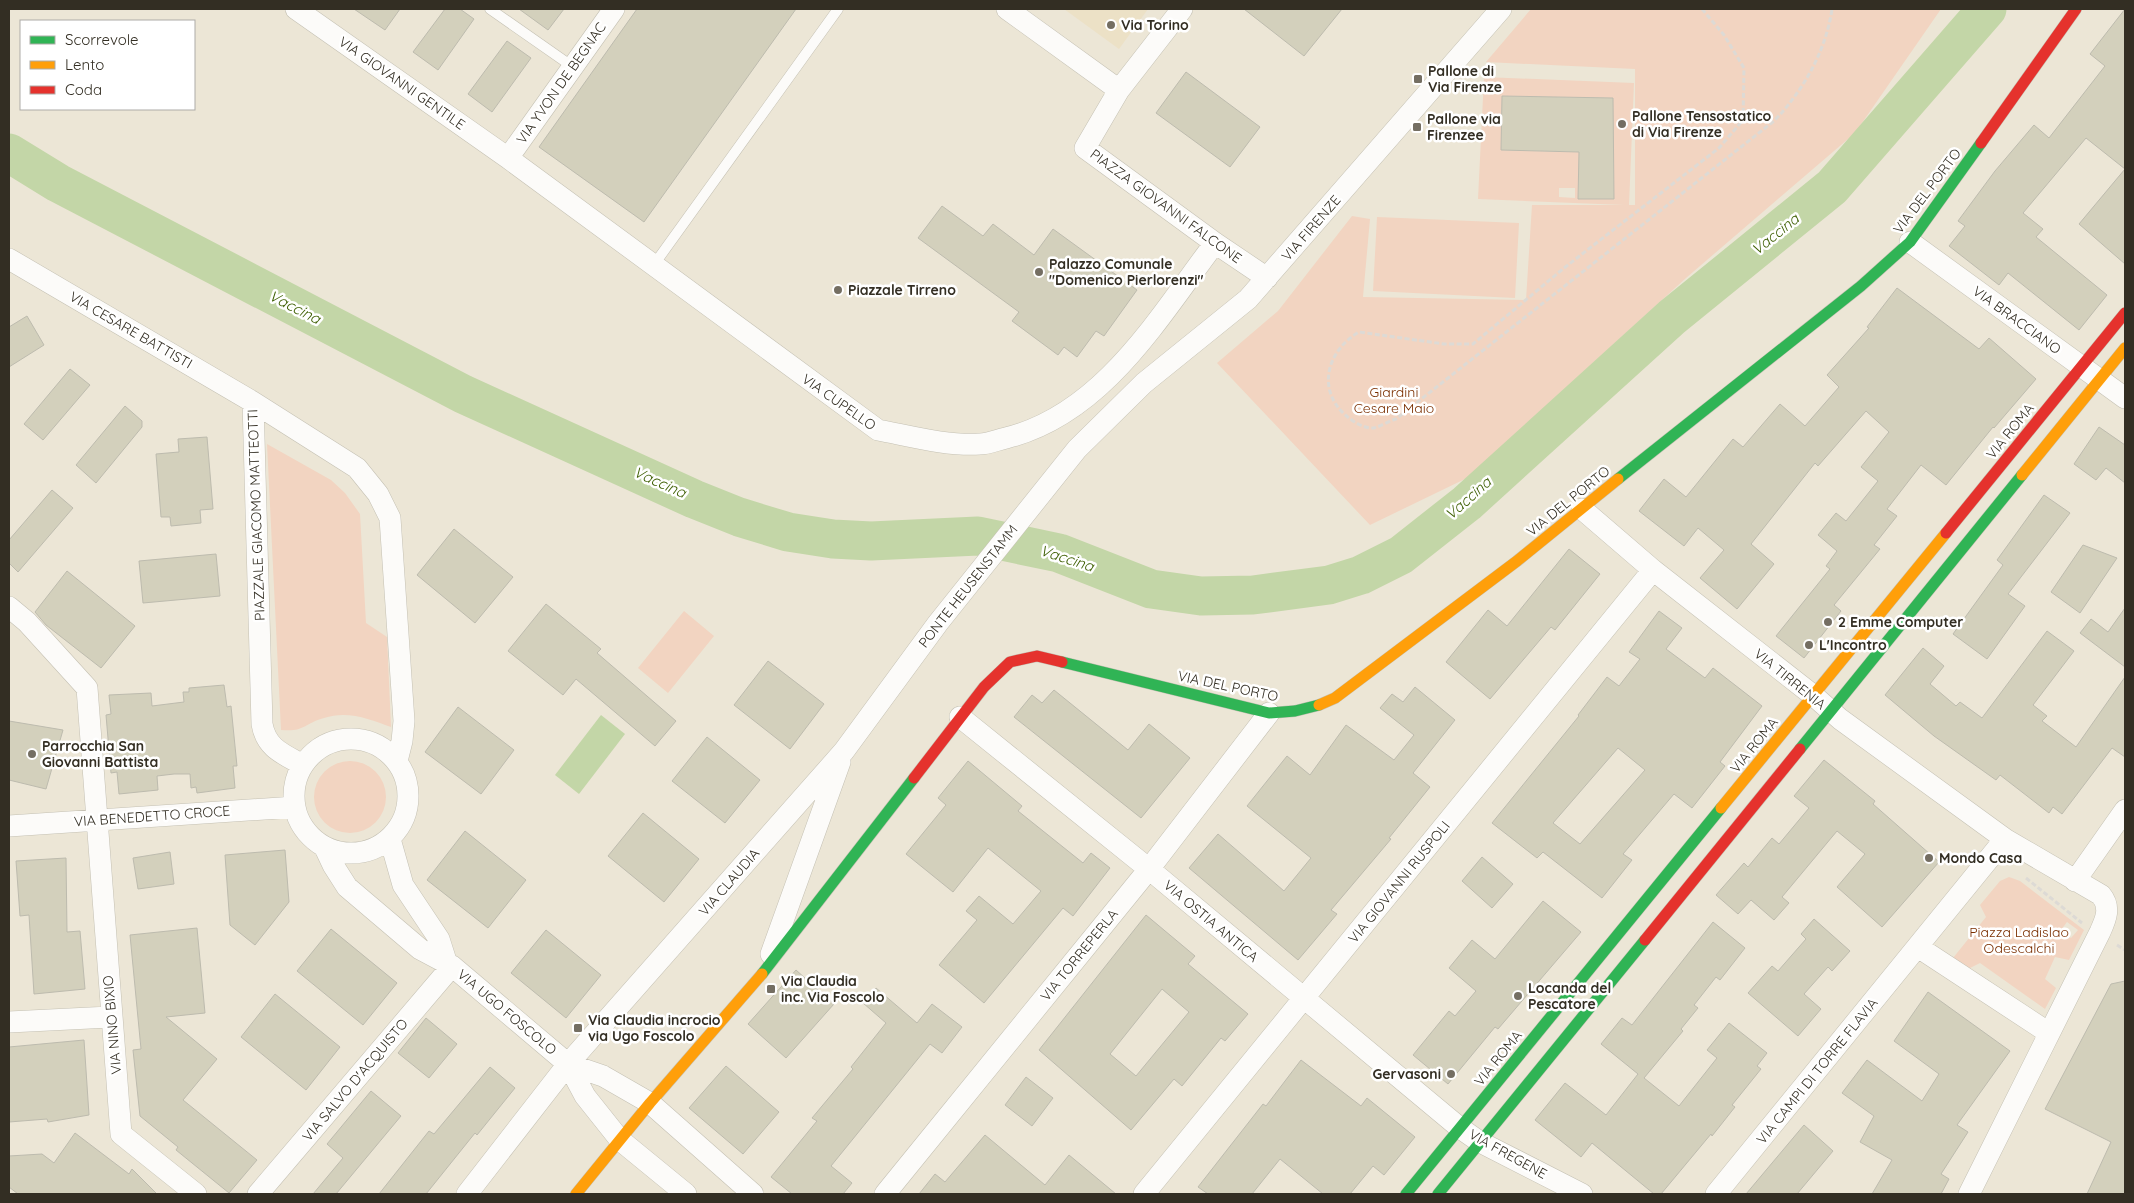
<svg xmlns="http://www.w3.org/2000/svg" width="2134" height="1203" font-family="Quicksand,sans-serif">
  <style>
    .built { fill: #ece1c6 }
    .green { fill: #f2d4c1; fill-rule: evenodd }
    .water { fill: #c3d6a7 }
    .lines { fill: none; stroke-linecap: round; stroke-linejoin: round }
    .river { stroke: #c3d6a7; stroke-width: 39 }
    .building { fill: #d3d0bc; stroke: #bdbbae; fill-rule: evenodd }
    .lane-casing { stroke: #c4c0b3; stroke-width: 11 }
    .street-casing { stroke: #c4c0b3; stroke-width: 22 }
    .fast-casing { stroke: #c4c0b3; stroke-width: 12 }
    .slow-casing { stroke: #c4c0b3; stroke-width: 12 }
    .jam-casing { stroke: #c4c0b3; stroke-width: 12 }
    .path { stroke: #dddad5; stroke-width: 3; stroke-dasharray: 5 2.5; stroke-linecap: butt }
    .lane { stroke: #fcfbf9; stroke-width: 10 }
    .street { stroke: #fcfbf9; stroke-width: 21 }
    .fast { stroke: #30b455; stroke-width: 11 }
    .slow { stroke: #ff9f0a; stroke-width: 11 }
    .jam { stroke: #e5322d; stroke-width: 11 }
    .poi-dot { fill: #746e62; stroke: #fff; stroke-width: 2 }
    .labels { text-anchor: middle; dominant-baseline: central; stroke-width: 5; stroke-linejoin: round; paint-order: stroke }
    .poi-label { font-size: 14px; font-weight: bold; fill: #332e23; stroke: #fff; text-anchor: start }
    .street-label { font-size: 14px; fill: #332e23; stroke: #fff }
    .park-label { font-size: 14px; fill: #7a2f00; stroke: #fff }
    .water-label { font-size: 15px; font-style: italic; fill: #3f6004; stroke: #fff }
  </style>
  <rect width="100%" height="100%" fill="#ece6d6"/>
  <path class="built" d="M 1064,9 L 1148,9 L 1119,49 Z"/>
  <path class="green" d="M 1531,9 L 1941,9 L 1855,133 L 1686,278 L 1467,478 L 1370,525 L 1217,363 L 1278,311 L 1352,216 L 1370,219 L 1363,297 L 1526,300 L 1532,205 L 1624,205 L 1478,199 L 1484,77 L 1634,83 L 1629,205 L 1635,205 L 1635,69 L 1486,62 ZM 1502,96 L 1613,98 L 1611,153 L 1501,150 ZM 1579,160 L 1614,160 L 1613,199 L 1578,199 ZM 1559,188 L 1575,188 L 1575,198 L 1559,197 Z
    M 1377,217 L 1519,223 L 1515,298 L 1373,291 Z
    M 267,444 L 331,480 L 345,493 L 360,514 L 366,623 L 387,637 L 391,727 C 370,719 347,710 324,718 C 303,724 305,732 281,730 Z
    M 684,611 L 714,636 L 668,693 L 638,668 Z
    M314 797a36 36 0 1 1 72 0a36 36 0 1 1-72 0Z
    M 2009,877 L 2020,881 L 2084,930 L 2069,960 L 2055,957 L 2045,979 L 2056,988 L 2045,1009 L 1980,963 L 1968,969 L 1953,958 L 1986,917 L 1980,905 L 2000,881 ZM 2067,922 L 2078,930 L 2071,938 L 2061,930 Z"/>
  <path class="water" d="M 601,715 L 625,734 L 579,794 L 555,775 Z"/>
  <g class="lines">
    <path class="river" d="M 9,153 L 58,183 L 463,394 L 694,499 L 739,517 L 788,532 L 833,539 L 871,541 L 978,536 L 1059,553 L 1151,589 L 1201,596 L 1253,595 L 1329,585 L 1361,575 L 1401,555 L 1467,503 L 1672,317 L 1832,187 L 1987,9"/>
  </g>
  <path class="building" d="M 354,9 L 400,9 L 385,30 Z
    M 445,9 L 460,9 L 474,19 L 438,70 L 413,52 Z
    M 519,9 L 564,9 L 548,30 Z
    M 637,9 L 796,9 L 644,222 L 539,147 Z
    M 1244,9 L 1342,9 L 1304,56 Z
    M 2125,9 L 2125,169 L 2086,138 L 2023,213 L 2043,229 L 2036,237 L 2107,295 L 2079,330 L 2008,273 L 1999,285 L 1949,246 L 1965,226 L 1958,221 L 1995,171 L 2034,125 L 2049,138 L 2105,66 L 2090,54 Z
    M 507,41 L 531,58 L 492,112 L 468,94 Z
    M 1186,72 L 1260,127 L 1230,167 L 1156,113 Z
    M 1502,96 L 1613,98 L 1614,199 L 1578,199 L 1579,152 L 1501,150 Z
    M 2125,169 L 2125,264 L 2079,224 Z
    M 942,206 L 983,236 L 993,224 L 1034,255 L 1053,229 L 1137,290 L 1104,336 L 1096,331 L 1077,357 L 1064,347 L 1058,355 L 1012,321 L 1019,312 L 918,238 Z
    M 1897,288 L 1979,349 L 1989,338 L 2036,379 L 1994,428 L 1993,427 L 1946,485 L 1921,465 L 1887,509 L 1897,516 L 1874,545 L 1880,549 L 1834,605 L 1841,611 L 1804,658 L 1776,636 L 1830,569 L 1826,566 L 1837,551 L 1818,535 L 1836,513 L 1846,521 L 1878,481 L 1861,467 L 1889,432 L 1866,411 L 1818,466 L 1815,463 L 1751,544 L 1774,564 L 1737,609 L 1700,578 L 1724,550 L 1698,528 L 1684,546 L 1639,511 L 1664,479 L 1686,497 L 1733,439 L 1743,447 L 1780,404 L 1805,426 L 1839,387 L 1827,375 L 1869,328 L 1867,327 Z
    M 27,316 L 44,345 L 9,367 L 9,327 Z
    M 70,369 L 90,385 L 43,440 L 24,424 Z
    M 125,406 L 142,421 L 142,427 L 96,483 L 76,465 Z
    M 2099,427 L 2125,445 L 2125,483 L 2106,468 L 2096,480 L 2074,464 Z
    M 207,437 L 213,509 L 200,510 L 201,523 L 171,526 L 170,517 L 161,517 L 156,454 L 179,452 L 178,439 Z
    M 52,490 L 73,508 L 18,572 L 9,563 L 9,540 Z
    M 2044,495 L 2070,513 L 2008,594 L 2025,606 L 1987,659 L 1953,634 L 2003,565 L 1997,560 Z
    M 454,529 L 513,577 L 475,623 L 417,575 Z
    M 2083,545 L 2117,558 L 2080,613 L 2051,592 Z
    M 1569,549 L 1600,574 L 1555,630 L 1551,627 L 1490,699 L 1446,662 L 1488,610 L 1507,626 Z
    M 216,554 L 220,596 L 143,603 L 139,561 Z
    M 67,571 L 135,626 L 101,668 L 46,625 L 35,612 Z
    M 546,604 L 601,649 L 597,653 L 676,721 L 655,746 L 576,679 L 563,695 L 508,651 Z
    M 2125,608 L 2125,667 L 2080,633 L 2091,619 L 2108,632 Z
    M 1659,611 L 1682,628 L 1666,649 L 1705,678 L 1713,668 L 1762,706 L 1720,762 L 1725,766 L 1692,808 L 1674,794 L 1623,854 L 1632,860 L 1602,898 L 1543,852 L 1537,858 L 1492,823 L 1579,716 L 1578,715 L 1607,677 L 1619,686 L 1640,659 L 1629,652 ZM 1618,748 L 1645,770 L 1580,844 L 1553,823 Z
    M 2047,631 L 2074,651 L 2033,705 L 2047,716 L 2042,721 L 2076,747 L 2125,677 L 2125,757 L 2112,748 L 2062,814 L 2053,807 L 2049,813 L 2000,775 L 1996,780 L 1934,736 L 1885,695 L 1923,648 L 1944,666 L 1930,684 L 1956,706 L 1960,702 L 1982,718 Z
    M 768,661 L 824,704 L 790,749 L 734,705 Z
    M 224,685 L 227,707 L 231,706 L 237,766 L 233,766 L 235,788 L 197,793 L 196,787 L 191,788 L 190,774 L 174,774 L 157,776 L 158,790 L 119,794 L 117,772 L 111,773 L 106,715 L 111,714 L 109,695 L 151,693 L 152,706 L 184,702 L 183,692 L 189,692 L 189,688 Z
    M 1415,687 L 1455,720 L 1413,773 L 1430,787 L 1389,838 L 1391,839 L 1331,910 L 1337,914 L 1298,960 L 1189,868 L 1218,834 L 1284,891 L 1311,858 L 1247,806 L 1287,756 L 1310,775 L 1346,725 L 1394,760 L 1414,735 L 1380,708 L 1392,694 L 1403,702 Z
    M 1054,690 L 1128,750 L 1149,724 L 1190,758 L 1141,818 L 1014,717 L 1032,695 L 1042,703 Z
    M 458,707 L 514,750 L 481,794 L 425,752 Z
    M 9,721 L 63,730 L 46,789 L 9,780 Z
    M 707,737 L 760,780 L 725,823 L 672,781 Z
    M 1824,760 L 1875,801 L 1873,804 L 1939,862 L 1882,927 L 1837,887 L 1865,854 L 1837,831 L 1782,897 L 1789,903 L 1774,920 L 1751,900 L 1738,914 L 1716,895 L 1744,863 L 1748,867 L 1772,838 L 1779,844 L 1809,808 L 1794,796 Z
    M 968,761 L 1022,806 L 1018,811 L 1083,863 L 1091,853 L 1110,868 L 1073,916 L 1063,908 L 984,1003 L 939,965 L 977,920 L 966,911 L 979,896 L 1013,924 L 1041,891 L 988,848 L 953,892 L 906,854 L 946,805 L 938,798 Z
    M 643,813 L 699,859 L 664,902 L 608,856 Z
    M 465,831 L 526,880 L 488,928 L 427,880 Z
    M 285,850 L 289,902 L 255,945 L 230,925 L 225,855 Z
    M 170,852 L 174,884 L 138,889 L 133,858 Z
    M 1482,857 L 1513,884 L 1492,908 L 1462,881 Z
    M 66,858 L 67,932 L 80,931 L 85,989 L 34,994 L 29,915 L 20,916 L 16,861 Z
    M 1543,901 L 1581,932 L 1498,1029 L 1495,1027 L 1448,1084 L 1413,1055 L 1449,1011 L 1455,1016 L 1476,991 L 1449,968 L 1472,940 L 1495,959 Z
    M 1146,915 L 1195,956 L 1188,964 L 1248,1014 L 1225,1041 L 1221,1038 L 1182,1086 L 1174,1079 L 1131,1130 L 1039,1050 ZM 1162,989 L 1189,1012 L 1136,1076 L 1110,1054 Z
    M 1814,919 L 1850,951 L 1832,971 L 1828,967 L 1804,994 L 1821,1009 L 1798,1036 L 1748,993 L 1772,966 L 1778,971 L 1806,939 L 1801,934 Z
    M 1713,922 L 1745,948 L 1720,980 L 1716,977 L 1694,1005 L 1698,1008 L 1681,1029 L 1683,1031 L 1644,1078 L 1679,1106 L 1717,1058 L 1707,1050 L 1729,1023 L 1767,1053 L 1757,1066 L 1761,1069 L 1732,1105 L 1735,1107 L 1712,1136 L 1711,1134 L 1661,1194 L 1654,1194 L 1592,1143 L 1581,1157 L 1535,1120 L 1565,1083 L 1606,1115 L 1638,1074 L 1601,1044 L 1622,1018 L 1632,1025 Z
    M 197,928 L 205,1013 L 166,1017 L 217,1059 L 183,1100 L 257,1160 L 229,1193 L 176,1150 L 178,1147 L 140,1116 L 133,1050 L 141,1049 L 130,935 Z
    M 331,929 L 397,983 L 363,1025 L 297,971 Z
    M 546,930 L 601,975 L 566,1018 L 511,973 Z
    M 796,970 L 834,1004 L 786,1058 L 748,1024 Z
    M 2125,981 L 2125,1194 L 2087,1194 L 2111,1142 L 2045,1109 L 2111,984 Z
    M 876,988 L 917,1023 L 932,1004 L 962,1027 L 942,1053 L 930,1044 L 831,1166 L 852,1183 L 843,1194 L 792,1194 L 771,1177 L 817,1121 L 812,1118 L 853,1069 L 851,1067 L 886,1023 L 863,1003 Z
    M 1928,992 L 2010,1051 L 1957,1125 L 1968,1132 L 1941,1174 L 1949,1179 L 1941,1194 L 1872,1194 L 1892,1160 L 1860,1142 L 1874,1116 L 1842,1093 L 1867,1060 L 1922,1101 L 1939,1074 L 1894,1041 Z
    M 275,994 L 340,1047 L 306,1090 L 241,1037 Z
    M 426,1018 L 457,1044 L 429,1078 L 398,1053 Z
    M 84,1040 L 89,1115 L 48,1122 L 47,1119 L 9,1122 L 9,1047 Z
    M 1301,1060 L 1361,1106 L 1367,1098 L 1415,1137 L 1384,1175 L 1373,1166 L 1350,1194 L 1323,1194 L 1280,1159 L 1252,1194 L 1208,1194 L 1198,1187 L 1263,1104 L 1266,1106 Z
    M 726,1066 L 779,1112 L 743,1154 L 689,1108 Z
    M 490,1067 L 515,1088 L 477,1135 L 475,1133 L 426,1194 L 379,1194 L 429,1131 L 434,1134 Z
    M 1026,1077 L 1053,1098 L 1032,1126 L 1005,1105 Z
    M 371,1091 L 401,1116 L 336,1194 L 313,1194 L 343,1158 L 327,1144 Z
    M 1804,1125 L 1833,1151 L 1797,1194 L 1746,1194 Z
    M 75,1133 L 129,1174 L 132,1169 L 157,1194 L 18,1194 L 9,1187 L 9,1156 L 42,1154 L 54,1163 Z
    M 985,1135 L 1045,1185 L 1069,1155 L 1116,1194 L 919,1194 L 935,1174 L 945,1182 Z"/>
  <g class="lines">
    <g class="lane-casing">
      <path id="lane" d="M 490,9 L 573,67
        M 653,266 L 838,9"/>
    </g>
    <g class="street-casing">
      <path id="street" d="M 296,9 L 508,158 L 878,430 C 910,436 946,446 980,444 C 988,444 997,440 1006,438 C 1103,414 1158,318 1215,243
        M 1007,9 L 1119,90
        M 1182,9 L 1119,90 L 1085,148 L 1215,243 L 1267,278
        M 508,158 L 614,9
        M 1910,242 L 2125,398
        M 9,259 L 253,402
        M 1582,509 L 1653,570 L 1814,696 L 1840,719 L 2005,839 L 2101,895 C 2111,907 2106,919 2100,932 L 1969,1194
        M 9,607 L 27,622 L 87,688 L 121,1134 L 196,1194
        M 960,717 L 1149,869 L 1460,1128 L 1480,1142 L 1582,1194
        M294 796a57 57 0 1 1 114 0a57 57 0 1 1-114 0Z
        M 303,765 C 283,754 266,748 262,724 L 253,402 L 357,468 L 378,494 L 390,518 L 404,721 L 402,741 L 397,761
        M 9,826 L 295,807
        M 390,839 L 403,885 L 439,939 L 446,961
        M 325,848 L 333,865 L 347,887 L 420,949 L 452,966 L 568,1064 L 585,1096 L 620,1140 L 686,1194
        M 2075,881 L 2125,810
        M 1918,947 L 2049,1033
        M 771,954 L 840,762
        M 9,1022 L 110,1017
        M 568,1064 L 603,1076 L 650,1103 L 753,1194
        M 258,1194 L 452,966
        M 467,1194 L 568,1064 L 844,751 L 938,623 L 1077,449 L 1144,383 L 1248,299 L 1501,9
        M 885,1194 L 1149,869 L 1269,713
        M 1144,1194 L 1653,570
        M 1716,1194 L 2005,839"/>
    </g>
    <g class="fast-casing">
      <path id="fast" d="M 1618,479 L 1861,286 L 1910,242 L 1981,143
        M 1062,662 L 1269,713 L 1295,711 L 1319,705
        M 1800,749 L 2022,475
        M 762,974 L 914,778
        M 1406,1194 L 1721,808
        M 1438,1194 L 1645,940"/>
    </g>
    <g class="slow-casing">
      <path id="slow" d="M 2022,475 L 2125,348
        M 1319,705 L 1335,698 L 1517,561 L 1618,479
        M 1721,808 L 1946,533
        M 576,1194 L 650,1103 L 762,974"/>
    </g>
    <g class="jam-casing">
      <path id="jam" d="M 1981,143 L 2076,9
        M 1946,533 L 2125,313
        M 914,778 L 984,687 L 1010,662 L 1037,656 L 1062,662
        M 1645,940 L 1800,749"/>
    </g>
    <path class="path" d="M 1702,9 L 1724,35 L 1744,68 L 1743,120 L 1719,148 L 1564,268 L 1473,344 L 1444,344 L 1359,332 C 1325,352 1316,393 1349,418 C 1355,423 1366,429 1374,428 C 1381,426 1389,421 1396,419 L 1774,121 C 1803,91 1826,51 1832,9
      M 2026,878 L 2082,923
      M 2117,945 L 2125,950"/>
    <use href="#lane" class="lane"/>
    <use href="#street" class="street"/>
    <use href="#fast" class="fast"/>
    <use href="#slow" class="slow"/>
    <use href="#jam" class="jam"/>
  </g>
  <g class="poi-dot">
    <circle cx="1111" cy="25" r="5"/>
    <rect x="1413" y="74" width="10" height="10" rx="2.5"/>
    <circle cx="1622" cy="124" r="5"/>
    <rect x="1412" y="122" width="10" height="10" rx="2.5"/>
    <circle cx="1039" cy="272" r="5"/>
    <circle cx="838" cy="290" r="5"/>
    <circle cx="1828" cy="622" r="5"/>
    <circle cx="1809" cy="645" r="5"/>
    <circle cx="32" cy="754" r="5"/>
    <circle cx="1929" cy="858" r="5"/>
    <rect x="766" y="984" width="10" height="10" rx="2.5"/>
    <circle cx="1518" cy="996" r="5"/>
    <rect x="573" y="1023" width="10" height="10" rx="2.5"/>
    <circle cx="1451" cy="1074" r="5"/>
  </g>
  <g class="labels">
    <g class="poi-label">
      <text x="1121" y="25">Via Torino</text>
      <text x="1428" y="71">Pallone di<tspan x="1428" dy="16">Via Firenze</tspan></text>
      <text x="1632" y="116">Pallone Tensostatico<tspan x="1632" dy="16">di Via Firenze</tspan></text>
      <text x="1427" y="119">Pallone via<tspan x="1427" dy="16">Firenzee</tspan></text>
      <text x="1049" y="264">Palazzo Comunale<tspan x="1049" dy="16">"Domenico Pierlorenzi"</tspan></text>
      <text x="848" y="290">Piazzale Tirreno</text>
      <text x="1838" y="622">2 Emme Computer</text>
      <text x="1819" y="645">L'Incontro</text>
      <text x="42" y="746">Parrocchia San<tspan x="42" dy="16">Giovanni Battista</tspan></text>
      <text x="1939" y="858">Mondo Casa</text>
      <text x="781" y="981">Via Claudia<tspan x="781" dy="16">inc. Via Foscolo</tspan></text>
      <text x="1528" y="988">Locanda del<tspan x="1528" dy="16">Pescatore</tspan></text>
      <text x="588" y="1020">Via Claudia incrocio<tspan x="588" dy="16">via Ugo Foscolo</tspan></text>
      <text x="1441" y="1074" text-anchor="end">Gervasoni</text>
    </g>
    <g class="street-label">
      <text transform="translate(402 83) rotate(35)">VIA GIOVANNI GENTILE</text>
      <text transform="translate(561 83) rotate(-55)">VIA YVON DE BEGNAC</text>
      <text transform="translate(1927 191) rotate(-53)">VIA DEL PORTO</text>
      <text transform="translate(1166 206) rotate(36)">PIAZZA GIOVANNI FALCONE</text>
      <text transform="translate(1311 228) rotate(-49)">VIA FIRENZE</text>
      <text transform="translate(2017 320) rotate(36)">VIA BRACCIANO</text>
      <text transform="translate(131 330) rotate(30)">VIA CESARE BATTISTI</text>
      <text transform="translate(839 402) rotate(35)">VIA CUPELLO</text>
      <text transform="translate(2010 431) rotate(-51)">VIA ROMA</text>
      <text transform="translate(1568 501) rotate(-39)">VIA DEL PORTO</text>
      <text transform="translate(256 515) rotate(-92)">PIAZZALE GIACOMO MATTEOTTI</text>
      <text transform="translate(968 586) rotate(-52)">PONTE HEUSENSTAMM</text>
      <text transform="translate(1790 679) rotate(39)">VIA TIRRENIA</text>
      <text transform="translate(1228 686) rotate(12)">VIA DEL PORTO</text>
      <text transform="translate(1754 745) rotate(-51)">VIA ROMA</text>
      <text transform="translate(152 816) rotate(-4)">VIA BENEDETTO CROCE</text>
      <text transform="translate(729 882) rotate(-49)">VIA CLAUDIA</text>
      <text transform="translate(1399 882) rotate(-51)">VIA GIOVANNI RUSPOLI</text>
      <text transform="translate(1211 921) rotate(40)">VIA OSTIA ANTICA</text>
      <text transform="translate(1079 955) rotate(-51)">VIA TORREPERLA</text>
      <text transform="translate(507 1012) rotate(40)">VIA UGO FOSCOLO</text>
      <text transform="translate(112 1025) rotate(-95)">VIA NINO BIXIO</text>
      <text transform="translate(1498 1058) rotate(-51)">VIA ROMA</text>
      <text transform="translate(1817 1071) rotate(-51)">VIA CAMPI DI TORRE FLAVIA</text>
      <text transform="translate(355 1080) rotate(-50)">VIA SALVO D'ACQUISTO</text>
      <text transform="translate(1508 1154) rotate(29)">VIA FREGENE</text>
    </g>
    <g class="park-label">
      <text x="1394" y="392">Giardini<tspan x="1394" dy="16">Cesare Maio</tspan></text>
      <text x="2019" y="932">Piazza Ladislao<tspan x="2019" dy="16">Odescalchi</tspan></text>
    </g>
    <g class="water-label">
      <text transform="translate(1775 234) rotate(-39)">Vaccina</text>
      <text transform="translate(295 307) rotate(27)">Vaccina</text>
      <text transform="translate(660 482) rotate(24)">Vaccina</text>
      <text transform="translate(1468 498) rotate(-42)">Vaccina</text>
      <text transform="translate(1067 558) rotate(18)">Vaccina</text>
    </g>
  </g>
  <rect width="2134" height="1203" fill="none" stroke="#332e23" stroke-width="20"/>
  <rect x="20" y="20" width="175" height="90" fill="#ffffff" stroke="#adaba7"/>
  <rect x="30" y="36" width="25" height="8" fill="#30b455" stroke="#adaba7"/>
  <text x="65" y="45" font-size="15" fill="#332e23">Scorrevole</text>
  <rect x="30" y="61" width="25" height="8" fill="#ff9f0a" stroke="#adaba7"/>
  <text x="65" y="70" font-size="15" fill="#332e23">Lento</text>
  <rect x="30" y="86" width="25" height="8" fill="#e5322d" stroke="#adaba7"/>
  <text x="65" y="95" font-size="15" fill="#332e23">Coda</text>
</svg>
